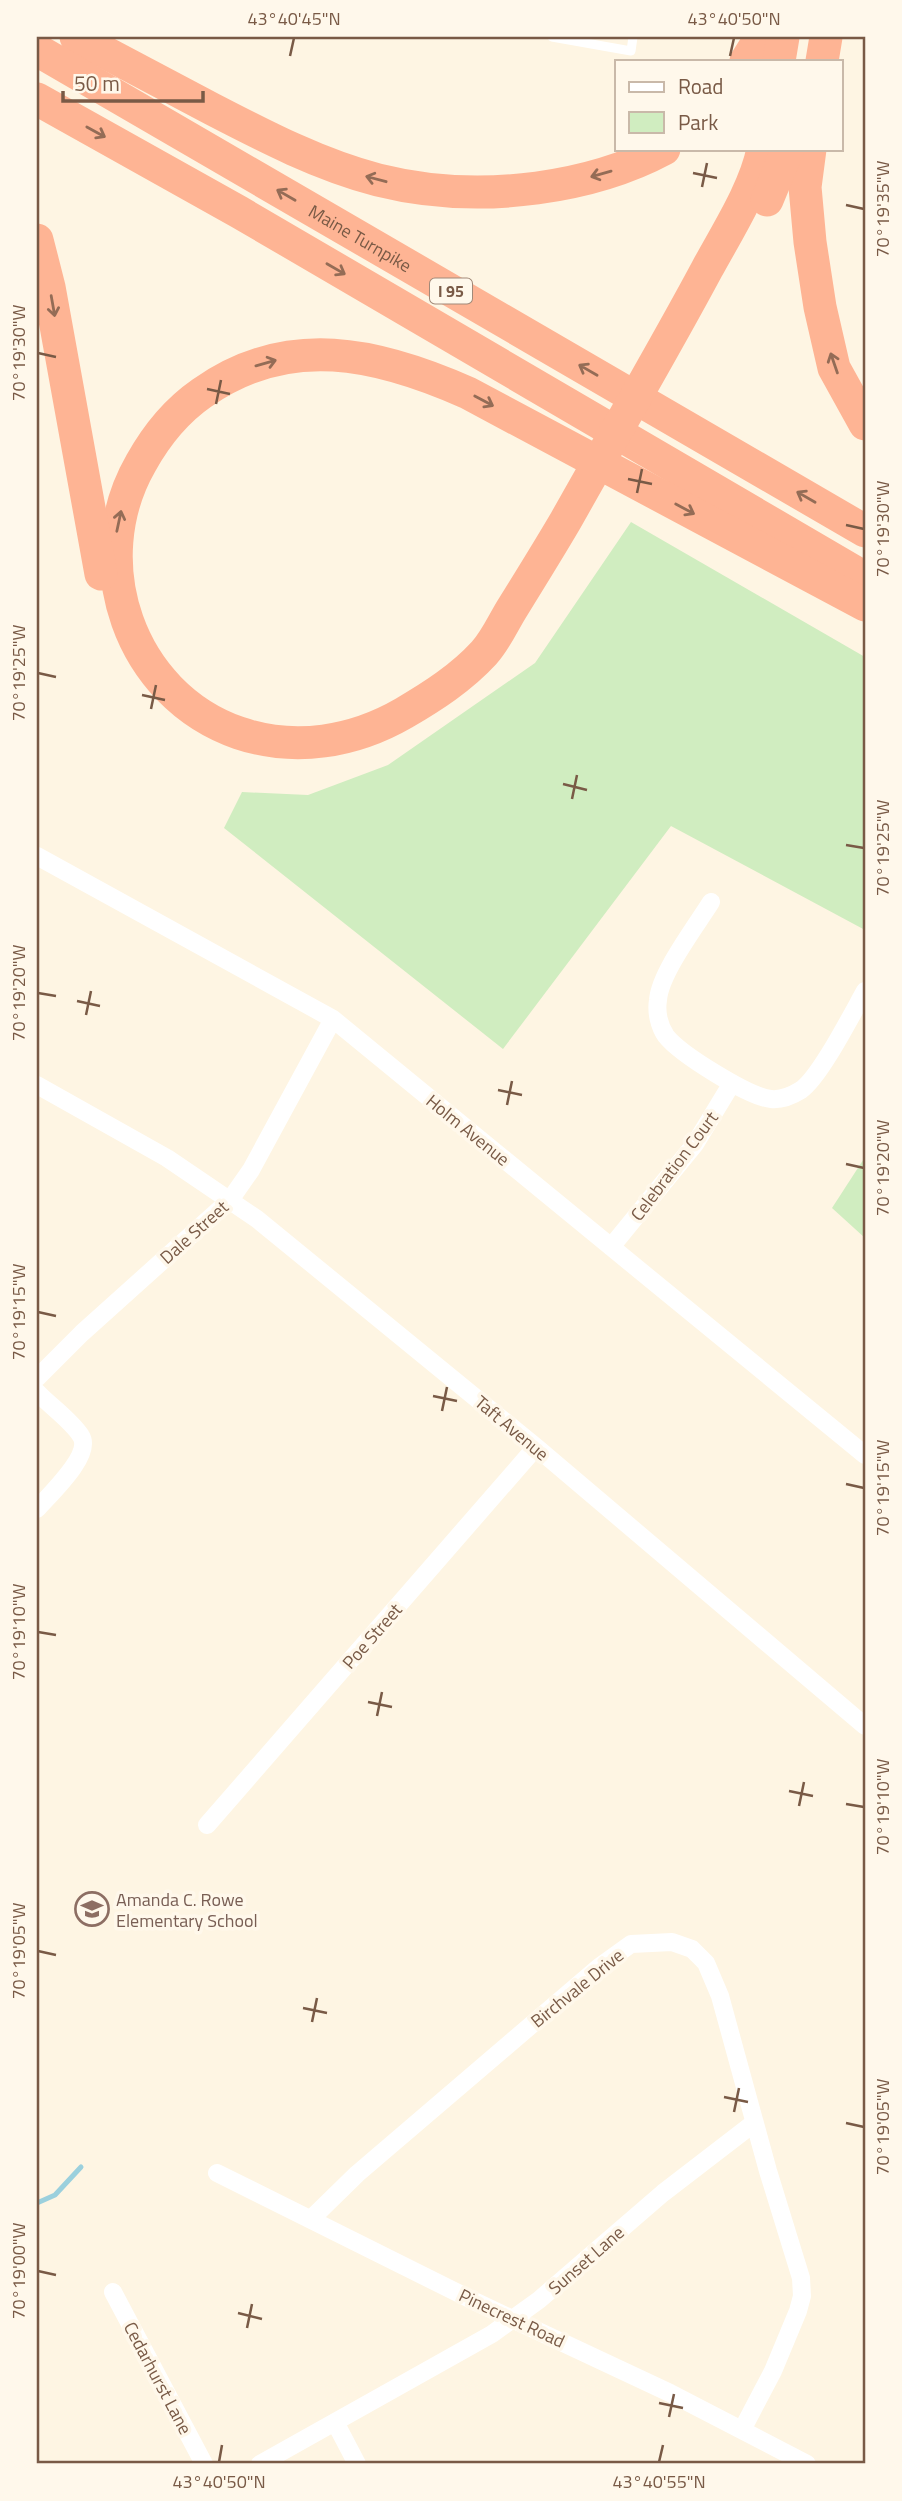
<svg xmlns="http://www.w3.org/2000/svg" width="902" height="2501" font-family="'Titillium Web',sans-serif">
  <style>
    .green { fill: #d0edc0 }
    .lines { fill: none; stroke-linecap: round; stroke-linejoin: round }
    .stream { stroke: #9bd0dd; stroke-width: 5 }
    .service { stroke: #fff; stroke-width: 9 }
    .minor { stroke: #fff; stroke-width: 18 }
    .motorway { stroke: #feb494; stroke-width: 33 }
    .oneway { stroke: #946c56 }
    .ticks { fill: none; stroke: #795a46; stroke-width: 2.5 }
    .labels { text-anchor: middle; dominant-baseline: central; stroke-width: 7; stroke-linejoin: round; paint-order: stroke }
    .shield { fill: #fff8eb; stroke: #a18978; stroke-width: 2 }
    .shield-label { font-size: 16px; font-weight: bold; fill: #795a46 }
    .street-label { font-size: 18px; fill: #795a46; stroke: #fff8eb }
    .education-label { font-size: 18px; fill: #785e54; stroke: #fff8eb; text-anchor: start }
    .neatline { fill: none; stroke: #795a46; stroke-width: 2.5 }
    .ticks-label { font-size: 18px; text-anchor: middle; fill: #795a46 }
  </style>
  <rect width="100%" height="100%" fill="#fef5e3"/>
  <path class="green" d="M 631,522 L 865,657 L 865,930 L 671,826 L 503,1049 L 224,828 L 242,792 L 308,795 L 388,765 L 535,663 Z
    M 865,1157 L 865,1238 L 832,1208 Z"/>
  <g class="lines">
    <path class="stream" d="M 37,2203 L 55,2195 L 81,2167"/>
    <path class="service" d="M 552,37 L 631,51 L 633,37"/>
    <path class="minor" d="M 37,856 L 333,1019 L 865,1455
      M 711,902 C 696,926 660,973 658,1000 C 656,1012 659,1026 666,1036 C 680,1054 749,1097 771,1099 C 781,1100 793,1095 801,1090 C 820,1077 852,1014 865,991
      M 37,1085 L 167,1158 L 257,1219 L 536,1447 L 865,1726
      M 611,1247 L 695,1144 L 732,1083
      M 37,1378 L 82,1333 L 230,1200 L 251,1170 L 333,1019
      M 37,1392 C 49,1405 72,1421 81,1436 C 93,1455 49,1495 37,1509
      M 207,1825 L 536,1447
      M 217,2173 L 474,2301 L 670,2393 L 807,2464
      M 311,2219 L 357,2174 L 599,1967 L 631,1944 L 672,1942 L 692,1949 L 706,1963 L 720,1996 L 768,2171 L 801,2278 L 802,2296 L 798,2311 L 773,2371 L 742,2430
      M 113,2292 L 204,2464
      M 335,2422 L 357,2464
      M 260,2464 L 492,2334 L 539,2300 L 663,2193 L 754,2123"/>
    <g class="motorway">
      <path d="M 76,37 C 121,61 167,85 212,109 C 266,137 320,165 378,180 C 430,193 485,195 537,188 C 581,182 625,170 664,149"/>
      <path id="s1" d="M 37,50 L 865,531"/>
      <path d="M 746,61 L 761,37"/>
      <path d="M 779,61 L 783,37"/>
      <path d="M 822,61 L 826,37"/>
      <path d="M 37,99 L 239,212 L 865,578"/>
      <path d="M 763,149 C 755,189 727,232 707,269 C 662,353 613,436 566,520 C 549,549 531,578 513,607 C 504,621 496,640 484,653 C 461,678 433,696 404,713 C 354,742 295,752 239,733 C 129,695 84,562 141,463 C 156,436 176,411 202,393 C 288,332 378,353 468,393 L 865,605"/>
      <path d="M 810,149 L 805,187 L 810,242 L 820,307 L 834,368 L 865,424"/>
      <path d="M 767,200 L 788,149"/>
      <path d="M 37,240 L 49,287 L 101,574"/>
    </g>
  </g>
  <defs><path id="oneway-shaft" d="M-6 0H5M1.5-3L5.5 0L1.5 3" fill="none" stroke-width="1.6" stroke-linecap="round" stroke-linejoin="round" transform="scale(1.75)"/></defs>
  <g class="oneway">
    <use href="#oneway-shaft" transform="translate(96 132) rotate(29)"/>
    <use href="#oneway-shaft" transform="translate(601 174) rotate(164)"/>
    <use href="#oneway-shaft" transform="translate(376 179) rotate(-165)"/>
    <use href="#oneway-shaft" transform="translate(286 195) rotate(-150)"/>
    <use href="#oneway-shaft" transform="translate(336 269) rotate(30)"/>
    <use href="#oneway-shaft" transform="translate(53 306) rotate(80)"/>
    <use href="#oneway-shaft" transform="translate(266 363) rotate(-16)"/>
    <use href="#oneway-shaft" transform="translate(834 363) rotate(-109)"/>
    <use href="#oneway-shaft" transform="translate(588 370) rotate(-150)"/>
    <use href="#oneway-shaft" transform="translate(484 401) rotate(28)"/>
    <use href="#oneway-shaft" transform="translate(806 497) rotate(-150)"/>
    <use href="#oneway-shaft" transform="translate(685 509) rotate(28)"/>
    <use href="#oneway-shaft" transform="translate(119 521) rotate(-78)"/>
  </g>
  <path class="ticks" d="M 290,56 L 294,38M 730,56 L 734,38M 693,173 L 717,178M 702,187 L 707,163M 846,205 L 864,209M 38,353 L 56,357M 207,389 L 230,394M 216,404 L 221,380M 628,479 L 652,484M 637,493 L 642,469M 846,525 L 864,529M 38,673 L 56,677M 142,695 L 165,700M 151,709 L 156,685M 563,784 L 587,790M 572,799 L 577,775M 846,845 L 864,848M 38,993 L 56,996M 77,1001 L 100,1006M 86,1015 L 91,991M 498,1090 L 522,1095M 507,1105 L 512,1081M 846,1164 L 864,1168M 38,1312 L 56,1316M 433,1396 L 457,1401M 442,1411 L 447,1387M 846,1484 L 864,1488M 38,1632 L 56,1635M 368,1702 L 392,1707M 377,1716 L 382,1692M 789,1791 L 813,1796M 846,1804 L 864,1807M 799,1806 L 804,1782M 38,1951 L 56,1955M 303,2008 L 327,2013M 312,2022 L 317,1998M 724,2097 L 748,2102M 734,2112 L 739,2088M 846,2123 L 864,2127M 38,2271 L 56,2275M 238,2313 L 262,2319M 247,2328 L 252,2304M 659,2403 L 683,2408M 669,2417 L 674,2394M 219,2462 L 222,2445M 659,2462 L 663,2445"/>
  <defs>
    <g id="school-ring" transform="scale(1.75)"><circle r="9.5" fill="#fff8eb" stroke="#8d6e63" stroke-width="1.5"/><path d="M0-5L7-2L0 1L-7-2ZM-4 1L0 2.5L4 1V4Q0 6-4 4Z" fill="#8d6e63"/></g>
  </defs>
  <g fill-rule="evenodd">
    <use href="#school-ring" x="92" y="1909"/>
  </g>
  <g class="labels">
    <rect class="shield" x="430" y="278.5" width="42" height="25" rx="5"/>
    <g class="shield-label">
      <text x="451" y="291">I 95</text>
    </g>
    <g class="street-label">
      <text stroke="none"><textPath href="#s1" startOffset="374">Maine Turnpike</textPath></text>
      <text transform="translate(468 1130) rotate(39)">Holm Avenue</text>
      <text transform="translate(674 1166) rotate(-53)">Celebration Court</text>
      <text transform="translate(194 1232) rotate(-42)">Dale Street</text>
      <text transform="translate(512 1428) rotate(40)">Taft Avenue</text>
      <text transform="translate(372 1636) rotate(-49)">Poe Street</text>
      <text transform="translate(577 1988) rotate(-39)">Birchvale Drive</text>
      <text transform="translate(586 2260) rotate(-41)">Sunset Lane</text>
      <text transform="translate(512 2318) rotate(25)">Pinecrest Road</text>
      <text transform="translate(158 2378) rotate(62)">Cedarhurst Lane</text>
    </g>
    <g class="education-label">
      <text x="116" y="1899">Amanda C. Rowe<tspan x="116" dy="21">Elementary School</tspan></text>
    </g>
  </g>
  <rect width="902" height="2501" fill="none" stroke="#fff8eb" stroke-width="77"/>
  <rect x="615" y="60" width="228" height="91" fill="#fff8eb" stroke="#c9b9a9" stroke-width="2"/>
  <rect x="629" y="82" width="35" height="10" fill="#ffffff" stroke="#c9b9a9" stroke-width="2"/>
  <text x="678" y="94" font-size="21" fill="#795a46">Road</text>
  <rect x="629" y="112" width="35" height="21" fill="#d0edc0" stroke="#c9b9a9" stroke-width="2"/>
  <text x="678" y="130" font-size="21" fill="#795a46">Park</text>
  <path d="M63 91v10h140v-10" fill="none" stroke="#795a46" stroke-width="3.5"/>
  <text x="74" y="91" font-size="21" fill="#795a46" stroke="#fff8eb" stroke-width="5" paint-order="stroke">50 m</text>
  <rect x="38" y="38" width="826" height="2424" class="neatline"/>
  <g class="ticks-label">
    <text x="294" y="25">43°40'45"N</text>
    <text x="734" y="25">43°40'50"N</text>
    <text transform="translate(883 209) rotate(-90)" y="6">70°19'35"W</text>
    <text transform="translate(19 353) rotate(-90)" y="6">70°19'30"W</text>
    <text transform="translate(883 529) rotate(-90)" y="6">70°19'30"W</text>
    <text transform="translate(19 673) rotate(-90)" y="6">70°19'25"W</text>
    <text transform="translate(883 848) rotate(-90)" y="6">70°19'25"W</text>
    <text transform="translate(19 993) rotate(-90)" y="6">70°19'20"W</text>
    <text transform="translate(883 1168) rotate(-90)" y="6">70°19'20"W</text>
    <text transform="translate(19 1312) rotate(-90)" y="6">70°19'15"W</text>
    <text transform="translate(883 1488) rotate(-90)" y="6">70°19'15"W</text>
    <text transform="translate(19 1632) rotate(-90)" y="6">70°19'10"W</text>
    <text transform="translate(883 1807) rotate(-90)" y="6">70°19'10"W</text>
    <text transform="translate(19 1951) rotate(-90)" y="6">70°19'05"W</text>
    <text transform="translate(883 2127) rotate(-90)" y="6">70°19'05"W</text>
    <text transform="translate(19 2271) rotate(-90)" y="6">70°19'00"W</text>
    <text x="219" y="2488">43°40'50"N</text>
    <text x="659" y="2488">43°40'55"N</text>
  </g>
</svg>
